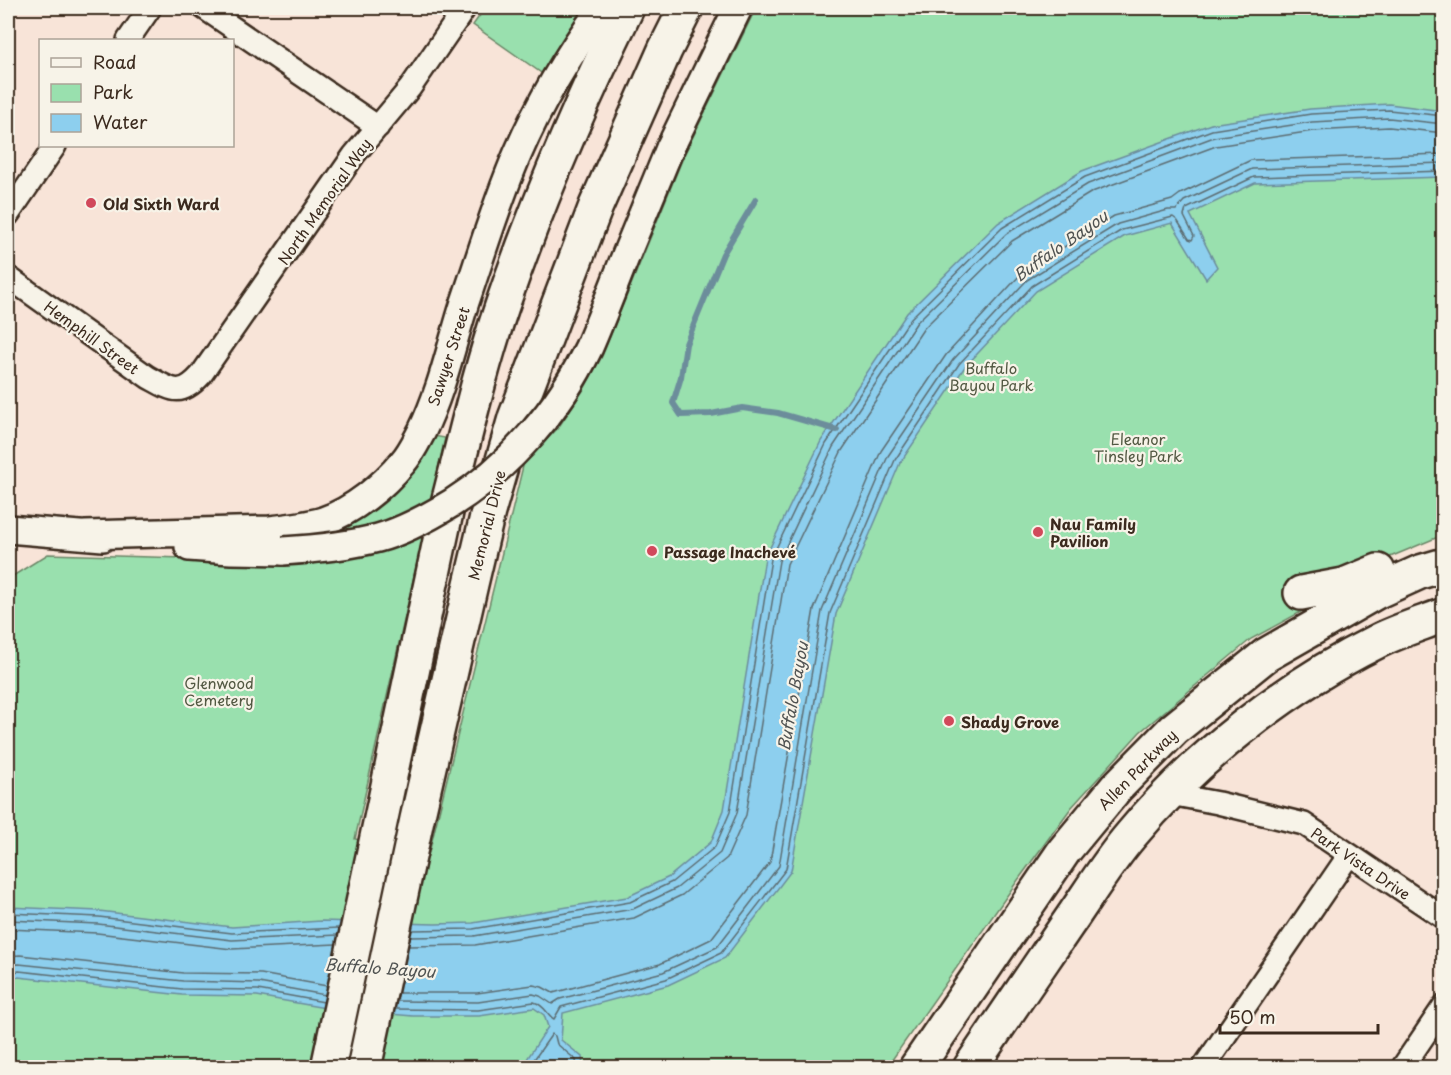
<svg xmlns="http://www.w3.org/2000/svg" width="1451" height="1075" font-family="'Playpen Sans',sans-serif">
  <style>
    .green { fill: #99e0ae; stroke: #6a8566; stroke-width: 1.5 }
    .water { fill: #8dcfee; stroke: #6c8d9b; stroke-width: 1.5 }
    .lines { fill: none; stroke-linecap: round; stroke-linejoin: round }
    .shore { stroke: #5c6c71; stroke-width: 1.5 }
    .stream { stroke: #6c8d9b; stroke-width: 6 }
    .minor-casing { stroke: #3b2a1e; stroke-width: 26 }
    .tertiary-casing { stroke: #3b2a1e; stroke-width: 32 }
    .primary-casing { stroke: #3b2a1e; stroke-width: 38 }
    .minor { stroke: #f7f3e8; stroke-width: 21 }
    .tertiary { stroke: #f7f3e8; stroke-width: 27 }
    .primary { stroke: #f7f3e8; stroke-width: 33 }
    .tertiary-bridge-casing { stroke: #3b2a1e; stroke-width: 32; stroke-linecap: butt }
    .tertiary-bridge { stroke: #f7f3e8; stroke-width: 27 }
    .poi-dot { fill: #d1495b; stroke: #f7f3e8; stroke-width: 2 }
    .labels { text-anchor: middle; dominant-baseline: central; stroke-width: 4.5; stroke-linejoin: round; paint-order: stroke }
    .street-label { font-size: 15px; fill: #3b2a1e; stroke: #f7f3e8 }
    .poi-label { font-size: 15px; font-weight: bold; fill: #3b2a1e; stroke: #f7f3e8; text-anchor: start }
    .park-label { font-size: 15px; fill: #525842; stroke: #f7f3e8 }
    .water-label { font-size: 16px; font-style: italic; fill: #505352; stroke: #f7f3e8 }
  </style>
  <rect width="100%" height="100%" fill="#f8e4d8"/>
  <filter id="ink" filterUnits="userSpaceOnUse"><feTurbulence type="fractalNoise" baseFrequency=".0167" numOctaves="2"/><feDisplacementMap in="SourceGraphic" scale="12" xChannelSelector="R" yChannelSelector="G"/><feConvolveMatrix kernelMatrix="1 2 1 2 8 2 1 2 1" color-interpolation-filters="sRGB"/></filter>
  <g filter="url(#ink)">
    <path class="green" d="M 485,8 L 594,8 L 547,77 L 473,25 Z
      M 756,8 L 1443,8 L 1443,535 L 1359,570 L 1332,595 L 1251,639 L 1140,732 L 1071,808 L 1018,880 L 887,1067 L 8,1068 L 8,579 L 48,554 L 219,559 L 298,565 L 310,534 C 323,531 339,529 352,523 C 388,507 419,472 434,436 L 445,438 L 355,839 L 429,853 L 524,462 L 558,428 L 584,389 L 602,356 L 684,155 Z"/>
    <path class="water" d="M 1389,104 L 1443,111 L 1443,177 L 1255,183 L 1190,214 L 1217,267 L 1206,279 L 1172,223 L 1125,236 L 1036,291 L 964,368 L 900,463 L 836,614 L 791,871 L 725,958 L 668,985 L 563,1013 L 561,1040 L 582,1057 L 583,1067 L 525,1067 L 527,1059 L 548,1027 L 544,1015 L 534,1008 L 479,1016 L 413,1016 L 331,1009 L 257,996 L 182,995 L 18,977 L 8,979 L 8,907 L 99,911 L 232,927 L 321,921 L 435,924 L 473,923 L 627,897 L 669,877 L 711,842 L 724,810 L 765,558 L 821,441 L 907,313 L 998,223 L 1082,171 L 1211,124 L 1310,109 Z"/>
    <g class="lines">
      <path class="shore" d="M 8,913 L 99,917 L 232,933 L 339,928
        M 8,920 L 98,924 L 232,940 L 338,935
        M 8,929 L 97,933 L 232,949 L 336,944
        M 412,930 L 473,929 L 630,902 L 672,882 L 715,847 L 730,812 L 771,559 L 826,444 L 911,318 L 1002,228 L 1085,177 L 1212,130 L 1311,114 L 1389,110 L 1444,116
        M 410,937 L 474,936 L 633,909 L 677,888 L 720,853 L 737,813 L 779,561 L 833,447 L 917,322 L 1006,234 L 1088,184 L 1214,137 L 1312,122 L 1389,118 L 1444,124
        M 408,946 L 475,945 L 634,918 L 682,895 L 727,858 L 746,815 L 787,564 L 841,452 L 924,328 L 1012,241 L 1092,192 L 1216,146 L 1313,131 L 1389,127 L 1444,133
        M 8,956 L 20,955 L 183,973 L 261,974 L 327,986
        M 8,965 L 19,964 L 183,981 L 259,983 L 325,995
        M 8,973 L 19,971 L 182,989 L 258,990 L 324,1002
        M 398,993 L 477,993 L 533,985 L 542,987 L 553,993 L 660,964 L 711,939 L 770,862 L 814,609 L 881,451 L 946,355 L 1022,273 L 1114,216 L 1172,200 L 1180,194 L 1251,160 L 1444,154
        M 397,1001 L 478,1002 L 533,994 L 540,996 L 552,1004 L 560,999 L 663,972 L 717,947 L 779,866 L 822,611 L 888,456 L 953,360 L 1027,280 L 1118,224 L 1168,210 L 1176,210 L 1184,201 L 1252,169 L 1444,163
        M 395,1009 L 478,1010 L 534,1002 C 546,1006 547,1015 554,1019 L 561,1007 L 666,979 L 721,953 L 786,869 L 830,613 L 895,460 L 959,364 L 1032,286 L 1122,230 L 1173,217 L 1177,220 L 1189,239 L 1192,240 L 1194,236 L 1184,216 L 1186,209 L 1254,177 L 1444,171
        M 531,1068 L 533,1061 L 552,1034 L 555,1036 L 557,1044 L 576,1060 L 577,1068"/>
      <path class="stream" d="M 756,199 L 723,254 L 697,317 L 686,344 L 681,377 L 673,403 L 681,415 L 711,414 L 742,408 L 778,413 L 837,430"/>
      <g class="minor-casing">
        <path id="minor" d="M 204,8 L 378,127
          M 128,40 L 150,8
          M 8,215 L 55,146
          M 8,277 L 148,377 C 172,390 180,398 201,375 L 354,155 L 410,88 L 465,8
          M 1170,794 L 1218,803 L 1304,824 L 1444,918
          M 1203,1068 L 1349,855
          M 1402,1068 L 1444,1006"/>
      </g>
      <g class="tertiary-casing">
        <path id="tertiary" d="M 670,148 L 738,8
          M 8,529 L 103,537
          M 85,535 L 270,530 C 288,528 306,526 323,521 C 353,511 383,486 403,462 C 411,453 416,442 422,431 C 442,390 451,346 465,302 C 482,252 497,201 518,153 C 540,102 570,52 602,8
          M 189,547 L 231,550 L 283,551"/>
      </g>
      <g class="primary-casing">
        <path id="primary" d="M 1301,593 L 1344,585 L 1378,571
          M 328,1068 L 448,503 C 465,437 480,370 502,306 C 537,204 580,104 627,8
          M 364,1068 L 417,819 L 471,584 L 488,512 L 515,418 L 596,206 L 665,50 L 686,8
          M 916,1068 L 1064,851 L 1116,788 L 1174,729 L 1266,655 L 1376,592 L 1420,572 L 1444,565
          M 970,1068 C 1002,1020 1035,972 1067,925 C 1088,895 1107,863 1131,835 C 1194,759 1287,686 1376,642 C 1397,631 1421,624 1444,615"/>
      </g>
      <use href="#minor" class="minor"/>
      <use href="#tertiary" class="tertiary"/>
      <use href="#primary" class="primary"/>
      <g class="tertiary-bridge-casing">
        <path id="tertiary-bridge" d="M 283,551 C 315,549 347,546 378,538 C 404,531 429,517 452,503 C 510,466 559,410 589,347 C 603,315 615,282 628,250 C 642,216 656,182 670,148"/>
      </g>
      <use href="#tertiary-bridge" class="tertiary-bridge"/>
    </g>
  </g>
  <g class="poi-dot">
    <circle cx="91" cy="203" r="6"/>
    <circle cx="1038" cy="532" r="6"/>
    <circle cx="652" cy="551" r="6"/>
    <circle cx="949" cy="721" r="6"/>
  </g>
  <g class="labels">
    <g class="street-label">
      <text transform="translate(324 201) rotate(-55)">North Memorial Way</text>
      <text transform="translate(92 337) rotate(36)">Hemphill Street</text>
      <text transform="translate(448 356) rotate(-72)">Sawyer Street</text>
      <text transform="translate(486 525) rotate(-76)">Memorial Drive</text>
      <text transform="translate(1137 769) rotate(-46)">Allen Parkway</text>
      <text transform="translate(1361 863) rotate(34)">Park Vista Drive</text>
    </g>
    <g class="poi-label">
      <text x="103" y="203">Old Sixth Ward</text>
      <text x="1050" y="523">Nau Family<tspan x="1050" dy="17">Pavilion</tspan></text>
      <text x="664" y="551">Passage Inachevé</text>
      <text x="961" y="721">Shady Grove</text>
    </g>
    <g class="park-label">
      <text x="991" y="367">Buffalo<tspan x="991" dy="17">Bayou Park</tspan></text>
      <text x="1138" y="438">Eleanor<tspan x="1138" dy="17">Tinsley Park</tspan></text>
      <text x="219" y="682">Glenwood<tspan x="219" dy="17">Cemetery</tspan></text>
    </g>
    <g class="water-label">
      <text transform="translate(1060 245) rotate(-35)">Buffalo Bayou</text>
      <text transform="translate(792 696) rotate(-80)">Buffalo Bayou</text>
      <text transform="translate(380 967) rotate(4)">Buffalo Bayou</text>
    </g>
  </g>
  <rect width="1451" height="1075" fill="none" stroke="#f7f3e8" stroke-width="30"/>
  <rect x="15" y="15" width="1421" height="1045" fill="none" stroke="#3b2a1e" stroke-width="2" filter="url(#ink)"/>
  <rect x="39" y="39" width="195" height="108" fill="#f7f3e8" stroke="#aca397" stroke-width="1.5"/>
  <rect x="51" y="58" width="30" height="9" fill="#f7f3e8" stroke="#aca397" stroke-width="1.5"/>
  <text x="93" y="69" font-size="18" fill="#3b2a1e">Road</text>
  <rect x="51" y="84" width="30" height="18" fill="#99e0ae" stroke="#aca397" stroke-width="1.5"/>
  <text x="93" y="99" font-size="18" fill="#3b2a1e">Park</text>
  <rect x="51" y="114" width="30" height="18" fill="#8dcfee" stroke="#aca397" stroke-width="1.5"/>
  <text x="93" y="129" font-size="18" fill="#3b2a1e">Water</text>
  <path d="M1220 1024v9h158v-9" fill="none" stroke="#3b2a1e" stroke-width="3"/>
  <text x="1229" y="1024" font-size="18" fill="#3b2a1e" stroke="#f7f3e8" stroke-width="4.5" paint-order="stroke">50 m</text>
</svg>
